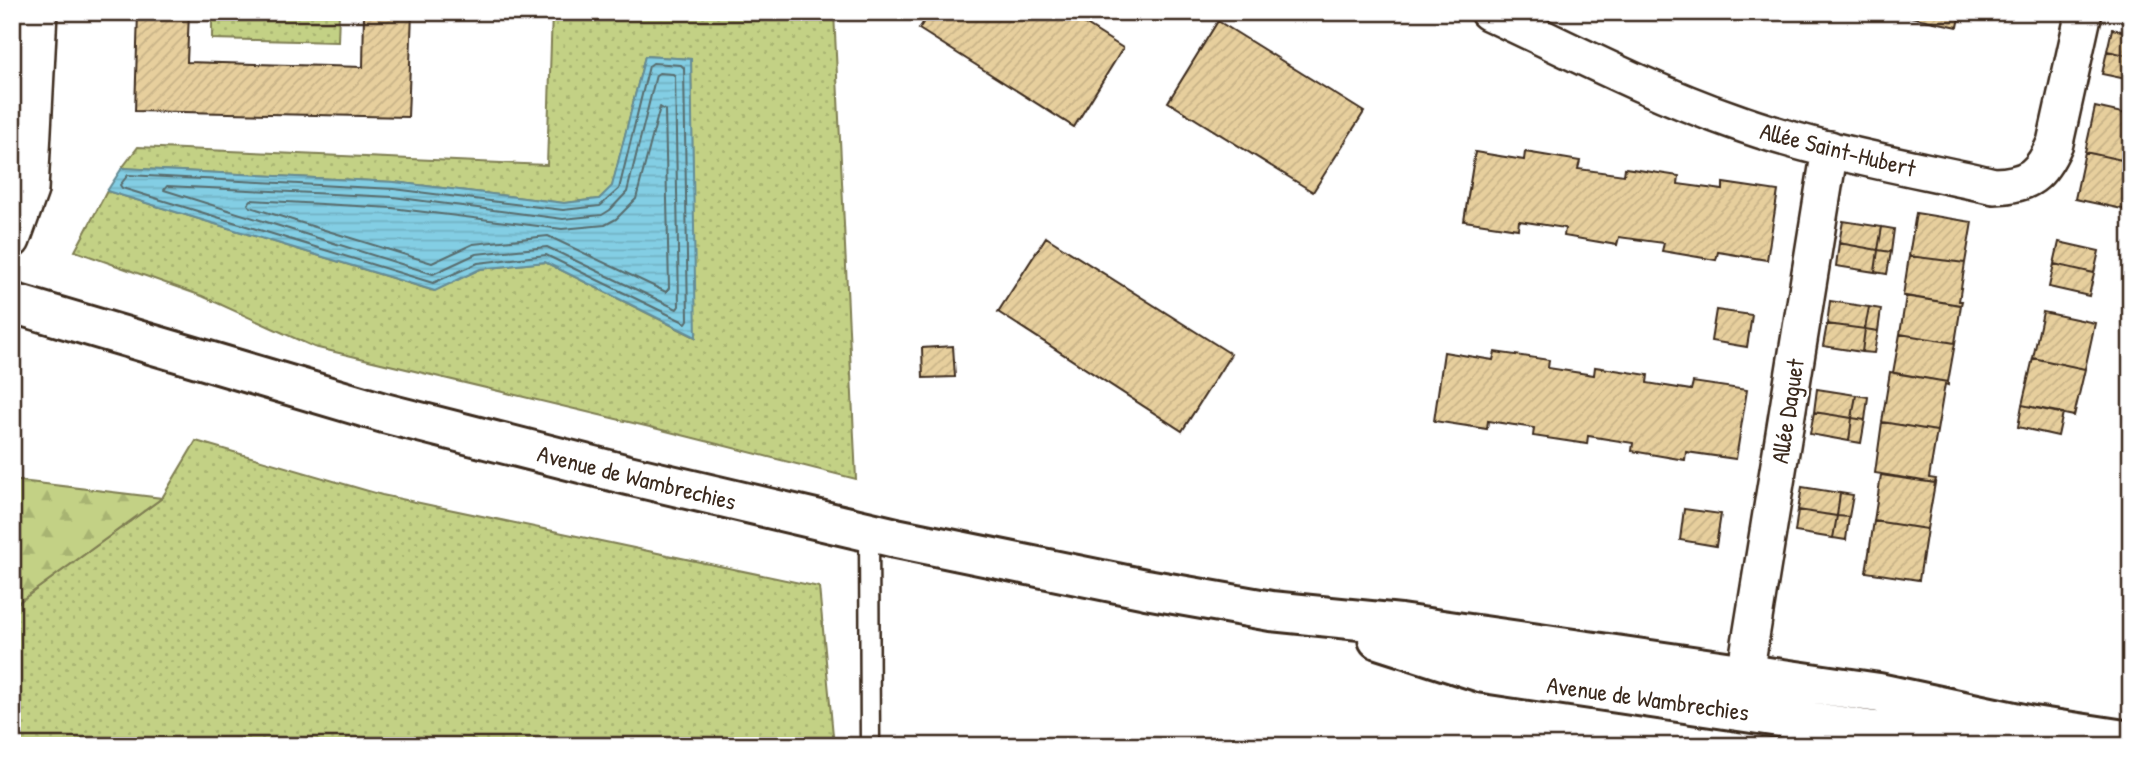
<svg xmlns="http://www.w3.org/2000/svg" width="2143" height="758" font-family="'Patrick Hand',sans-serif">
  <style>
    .grass { fill: url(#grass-dots); stroke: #7f7e52; stroke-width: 2 }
    .forest { fill: url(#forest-firs); stroke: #7f7e52; stroke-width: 2 }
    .water { fill: url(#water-rules); stroke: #668c95; stroke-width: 2 }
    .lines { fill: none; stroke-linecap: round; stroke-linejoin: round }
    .shore { stroke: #586c6d; stroke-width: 2 }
    .building { fill: url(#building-hatch); stroke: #3b2a1e; stroke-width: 2 }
    .lane-casing { stroke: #3b2a1e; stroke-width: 23 }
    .street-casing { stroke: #3b2a1e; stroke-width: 40 }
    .secondary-casing { stroke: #3b2a1e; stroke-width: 44 }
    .lane { stroke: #fff; stroke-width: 18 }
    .street { stroke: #fff; stroke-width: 35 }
    .secondary { stroke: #fff; stroke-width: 38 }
    .labels { text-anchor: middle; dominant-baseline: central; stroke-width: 5; stroke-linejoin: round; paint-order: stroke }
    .street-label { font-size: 24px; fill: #3b2a1e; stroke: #fff }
  </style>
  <defs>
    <pattern id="grass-dots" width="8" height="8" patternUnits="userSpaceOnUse" patternTransform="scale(1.75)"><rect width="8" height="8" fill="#c3d185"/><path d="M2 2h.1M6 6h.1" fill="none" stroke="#a8b472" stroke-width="1.8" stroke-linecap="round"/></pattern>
    <pattern id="forest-firs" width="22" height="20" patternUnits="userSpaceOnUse" patternTransform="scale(1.75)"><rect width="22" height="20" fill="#c3d185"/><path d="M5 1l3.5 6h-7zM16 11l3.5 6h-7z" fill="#a8b472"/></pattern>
    <pattern id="water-rules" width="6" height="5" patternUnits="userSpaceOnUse" patternTransform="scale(1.75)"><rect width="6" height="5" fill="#83cee4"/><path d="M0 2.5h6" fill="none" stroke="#72b1c3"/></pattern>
    <pattern id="building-hatch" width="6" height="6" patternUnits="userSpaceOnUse" patternTransform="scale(1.75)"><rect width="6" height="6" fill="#e7cf9d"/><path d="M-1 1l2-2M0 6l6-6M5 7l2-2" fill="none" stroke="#c7b287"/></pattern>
  </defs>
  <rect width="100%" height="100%" fill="#fff"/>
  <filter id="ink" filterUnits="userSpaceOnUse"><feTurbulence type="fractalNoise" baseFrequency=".0143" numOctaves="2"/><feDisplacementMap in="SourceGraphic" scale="14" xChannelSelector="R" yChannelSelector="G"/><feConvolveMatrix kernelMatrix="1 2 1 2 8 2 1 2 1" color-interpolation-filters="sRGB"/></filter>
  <g filter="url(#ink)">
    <path class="grass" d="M 212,12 L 339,12 L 338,42 L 212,39 Z
      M 552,12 L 834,12 L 856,479 L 654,428 L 314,347 L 202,296 L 75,251 L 107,191 L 434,291 L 480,269 L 545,262 L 695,337 L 691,59 L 645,56 L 612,187 L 599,199 L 564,203 L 394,182 L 122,168 L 138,147 L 547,165 Z
      M 196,441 L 382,495 L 819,587 L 834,746 L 12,746 L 12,607 L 162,498 Z"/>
    <path class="forest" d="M 12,480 L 162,498 L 12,607 Z"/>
    <path class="water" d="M 645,56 L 691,59 L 696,337 L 545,262 L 480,269 L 435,291 L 107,191 L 122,168 L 394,182 L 564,203 L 599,199 L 612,186 Z"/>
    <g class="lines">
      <path class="shore" d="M 653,63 L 681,65 L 684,68 L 688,320 L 686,323 L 546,255 L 478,263 L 433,283 L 122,188 L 120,185 L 128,175 L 394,189 L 563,210 L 600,206 L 619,189 L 649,66 Z
        M 659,73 L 673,74 L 675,76 L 679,306 L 677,309 L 547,247 L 476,254 L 433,274 L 164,190 L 167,186 L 393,197 L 563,219 L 602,215 L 610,210 L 627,192 L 656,75 Z
        M 660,107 L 665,110 L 669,288 L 666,292 L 548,236 L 473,244 L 432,263 L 250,207 L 248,204 L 251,200 L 392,208 L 562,229 L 605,225 L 616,219 L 636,199 Z"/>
    </g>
    <path class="building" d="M 138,12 L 189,12 L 187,62 L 363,67 L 364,12 L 412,12 L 408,117 L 135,111 Z
      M 930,12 L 1066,12 L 1123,48 L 1074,127 L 919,29 Z
      M 1913,12 L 1961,12 L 1958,27 L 1911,17 Z
      M 1218,21 L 1364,112 L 1313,192 L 1168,102 Z
      M 2112,29 L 2131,33 L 2131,56 L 2107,51 Z
      M 2107,51 L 2131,56 L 2131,80 L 2102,74 Z
      M 2095,107 L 2131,115 L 2131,162 L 2085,152 Z
      M 1475,152 L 1524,160 L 1525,152 L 1580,161 L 1578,169 L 1624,175 L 1625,168 L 1679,176 L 1678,184 L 1723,190 L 1723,183 L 1778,191 L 1767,260 L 1718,252 L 1716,260 L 1662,251 L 1664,243 L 1619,237 L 1617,245 L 1564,236 L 1565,228 L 1519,221 L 1518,229 L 1464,221 Z
      M 2085,152 L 2131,162 L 2131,191 L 2127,210 L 2075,199 Z
      M 1916,213 L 1972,222 L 1965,263 L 1909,256 Z
      M 1843,221 L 1882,227 L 1878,250 L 1839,243 Z
      M 1882,227 L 1894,229 L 1891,252 L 1878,250 Z
      M 1046,237 L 1231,354 L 1182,431 L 998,312 Z
      M 2059,242 L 2099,251 L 2094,273 L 2054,264 Z
      M 1839,243 L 1878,250 L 1875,272 L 1836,266 Z
      M 1878,250 L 1891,252 L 1887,274 L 1875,272 Z
      M 1909,256 L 1965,263 L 1959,301 L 1962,301 L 1961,305 L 1903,296 Z
      M 2054,264 L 2094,273 L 2089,296 L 2049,287 Z
      M 1906,296 L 1961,305 L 1955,343 L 1900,334 Z
      M 1830,301 L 1869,307 L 1865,329 L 1827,324 Z
      M 1869,307 L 1881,309 L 1878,331 L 1865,329 Z
      M 1716,310 L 1752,315 L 1747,347 L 1711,341 Z
      M 2043,312 L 2095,323 L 2085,369 L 2033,358 Z
      M 1827,324 L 1865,329 L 1862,352 L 1823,346 Z
      M 1865,329 L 1878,331 L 1874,353 L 1862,352 Z
      M 1900,334 L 1955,343 L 1948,382 L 1893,373 Z
      M 953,346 L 955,377 L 923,378 L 922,348 Z
      M 1444,352 L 1493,360 L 1495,352 L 1549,360 L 1548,368 L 1594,375 L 1595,367 L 1648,375 L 1647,383 L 1691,390 L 1693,382 L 1747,390 L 1736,459 L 1686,452 L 1685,460 L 1632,451 L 1633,443 L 1588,436 L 1587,444 L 1533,436 L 1534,428 L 1488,421 L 1487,429 L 1434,421 Z
      M 2033,358 L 2085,369 L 2074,416 L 2022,405 Z
      M 1890,372 L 1948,382 L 1948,385 L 1945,384 L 1937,431 L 1882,422 Z
      M 1817,389 L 1856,395 L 1852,418 L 1814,412 Z
      M 1856,395 L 1868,397 L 1865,420 L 1852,418 Z
      M 2022,405 L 2063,413 L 2058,436 L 2018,427 Z
      M 1814,412 L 1852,418 L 1849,441 L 1810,434 Z
      M 1852,418 L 1865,420 L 1861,443 L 1849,441 Z
      M 1882,422 L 1937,431 L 1929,478 L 1936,479 L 1935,483 L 1875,473 Z
      M 1881,475 L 1935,483 L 1927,529 L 1874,521 Z
      M 1802,487 L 1840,493 L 1837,516 L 1798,510 Z
      M 1840,493 L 1853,495 L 1849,517 L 1837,516 Z
      M 1684,509 L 1721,514 L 1716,546 L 1680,540 Z
      M 1798,510 L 1837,516 L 1833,538 L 1795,532 Z
      M 1837,516 L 1849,517 L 1846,540 L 1833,538 Z
      M 1874,521 L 1927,529 L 1919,580 L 1866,572 Z"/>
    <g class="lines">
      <g class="lane-casing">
        <path id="lane" d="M 869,532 L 870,746"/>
      </g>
      <g class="street-casing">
        <path id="street" d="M 1488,12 C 1568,49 1648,91 1731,120 C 1815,151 1906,166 1994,186 C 2029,185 2041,175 2055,143 L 2084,12
          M 12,240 L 30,190 L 39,12
          M 1745,674 L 1830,149"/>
      </g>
      <g class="secondary-casing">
        <path id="secondary" d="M 12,303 L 384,413 L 628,475 L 896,538 L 1146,589 L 1271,611 L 1400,624 L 1879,693 L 2033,726 L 2131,741
          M 1378,639 L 1484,673 L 1874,731 L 1923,734 L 1991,730"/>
      </g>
      <use href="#lane" class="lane"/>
      <use href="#street" class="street"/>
      <use href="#secondary" class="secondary"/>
    </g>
  </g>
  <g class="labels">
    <g class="street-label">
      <text transform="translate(1838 149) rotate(14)">Allée Saint-Hubert</text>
      <text transform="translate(1787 411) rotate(-81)">Allée Daguet</text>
      <text transform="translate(637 477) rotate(14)">Avenue de Wambrechies</text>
      <text transform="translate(1648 698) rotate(8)">Avenue de Wambrechies</text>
    </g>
  </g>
  <rect width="2143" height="758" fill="none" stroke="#fff" stroke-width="42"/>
  <rect x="21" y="21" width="2101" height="716" fill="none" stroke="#3b2a1e" stroke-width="2.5" filter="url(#ink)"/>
</svg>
